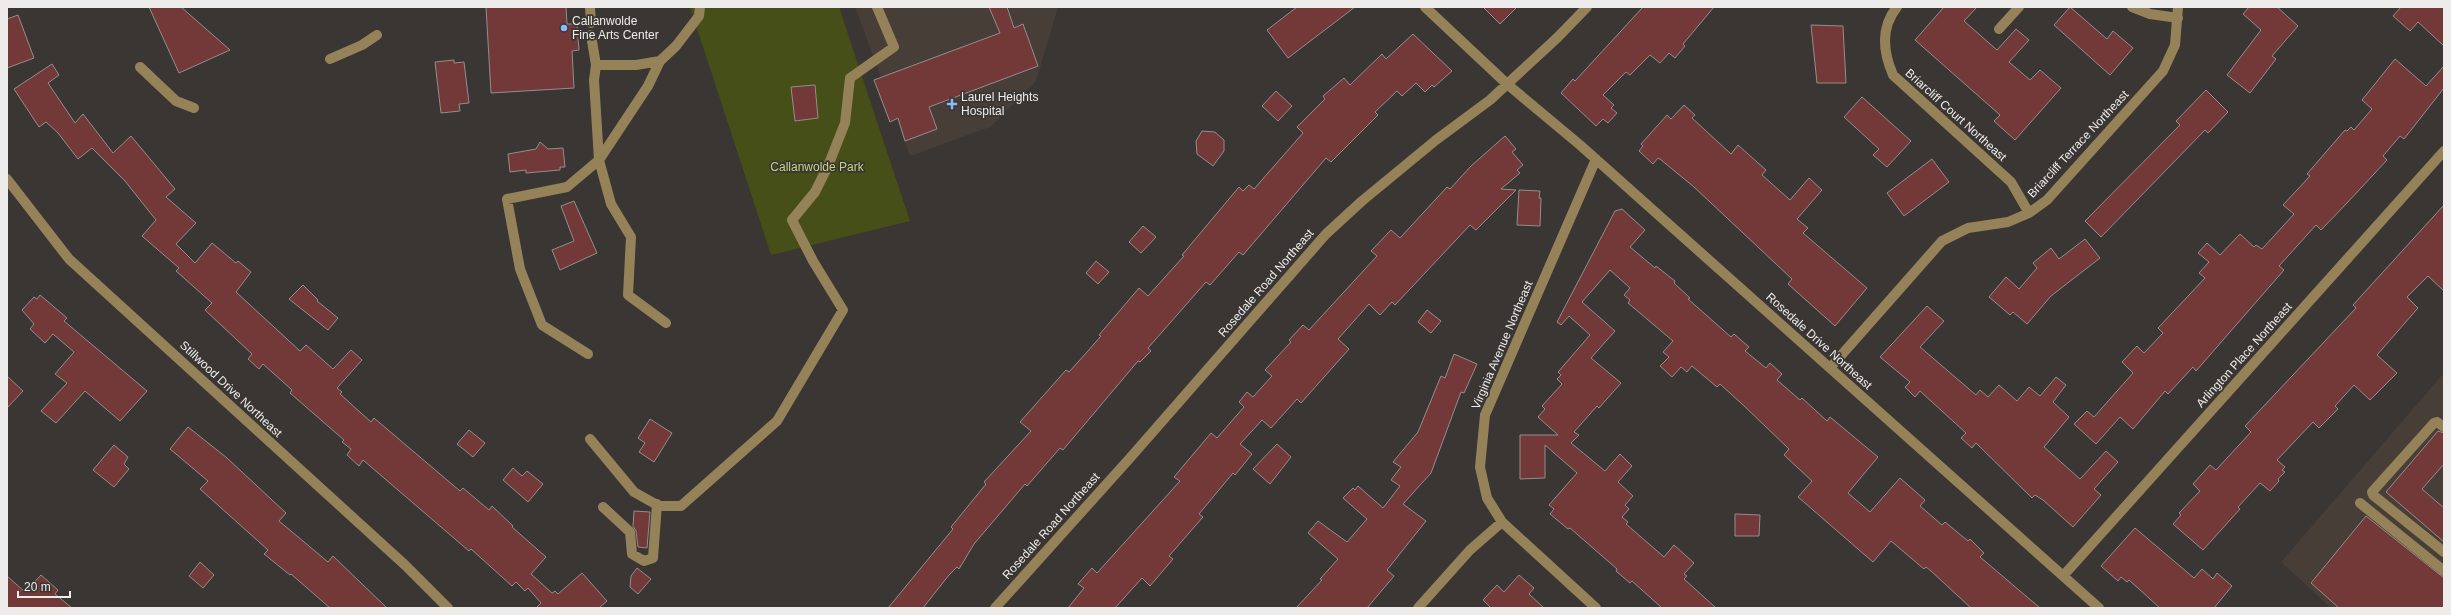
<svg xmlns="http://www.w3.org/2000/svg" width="2451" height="615" font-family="Helvetica,sans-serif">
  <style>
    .built { fill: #473e38 }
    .green { fill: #474f18 }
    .building { fill: #733938; stroke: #938e8d }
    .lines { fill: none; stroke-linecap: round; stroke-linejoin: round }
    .minor { stroke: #968258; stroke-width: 10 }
    .poi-dot { fill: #8abafc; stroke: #393634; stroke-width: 1.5 }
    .labels { text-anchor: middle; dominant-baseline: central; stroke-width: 3.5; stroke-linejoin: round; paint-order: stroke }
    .poi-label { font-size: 12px; fill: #eeecea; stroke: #393634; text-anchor: start }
    .street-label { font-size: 12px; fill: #eeecea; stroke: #393634 }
    .park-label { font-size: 12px; fill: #c4d37c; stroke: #393634 }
  </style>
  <rect width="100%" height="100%" fill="#393634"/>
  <path class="built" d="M 855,7 L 1058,7 L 1036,81 L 990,127 L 910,156 Z
    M 2444,373 L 2444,608 L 2331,608 L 2281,562 Z"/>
  <path class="green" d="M 690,7 L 839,7 L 910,221 L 771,255 Z"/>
  <path class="building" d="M 149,7 L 181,7 L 230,50 L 179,73 Z
    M 486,7 L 566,7 L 567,24 L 577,24 L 579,50 L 572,51 L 574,88 L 491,93 Z
    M 989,7 L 1007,7 L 1014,28 L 1023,24 L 1038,66 L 929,107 L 937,129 L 905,141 L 898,118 L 890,122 L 874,80 L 1000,33 Z
    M 1297,7 L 1355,7 L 1288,58 L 1267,30 Z
    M 1483,7 L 1517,7 L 1500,24 Z
    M 1643,7 L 1714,7 L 1683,44 L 1685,46 L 1675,58 L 1669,53 L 1660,63 L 1650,55 L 1630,75 L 1626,72 L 1603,95 L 1614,105 L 1611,108 L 1617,113 L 1608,123 L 1603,119 L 1596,126 L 1561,93 L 1573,79 L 1575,81 Z
    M 1944,7 L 1977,7 L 1964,21 L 1997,50 L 2016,29 L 2029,40 L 2009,62 L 2030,80 L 2040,70 L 2061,88 L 2015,140 L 1994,121 L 2000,115 L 1915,40 Z
    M 2070,7 L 2107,39 L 2113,31 L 2133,48 L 2110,75 L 2054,25 Z
    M 2249,7 L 2277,7 L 2298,26 L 2272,56 L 2276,59 L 2250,93 L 2227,75 L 2261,30 L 2243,14 Z
    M 2401,7 L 2444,7 L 2444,46 L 2418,22 L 2410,31 L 2393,16 Z
    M 18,15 L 34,58 L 7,68 L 7,19 Z
    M 1811,25 L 1843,26 L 1846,83 L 1817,83 Z
    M 1413,34 L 1452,71 L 1434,87 L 1432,85 L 1425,92 L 1416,83 L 1402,96 L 1397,91 L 1375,112 L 1378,115 L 1331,162 L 1326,158 L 1243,255 L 1239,252 L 1210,285 L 1206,282 L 1148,348 L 1151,351 L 1140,362 L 1138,361 L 1063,450 L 1060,448 L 1027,486 L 1025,484 L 974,544 L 959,569 L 957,567 L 949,575 L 923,608 L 888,608 L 953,529 L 951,527 L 986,484 L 984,482 L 1031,431 L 1020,422 L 1066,370 L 1069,372 L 1087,352 L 1101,336 L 1099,335 L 1139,288 L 1148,296 L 1184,256 L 1182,255 L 1239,187 L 1243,191 L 1249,185 L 1254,189 L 1303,133 L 1297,127 L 1325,99 L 1323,96 L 1344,78 L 1350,85 L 1382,54 L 1386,59 Z
    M 2395,59 L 2426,86 L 2444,66 L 2444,88 L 2404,139 L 2400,136 L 2383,156 L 2387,160 L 2347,203 L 2321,230 L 2316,225 L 2279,266 L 2284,270 L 2196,371 L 2193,367 L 2168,394 L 2165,391 L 2133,429 L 2120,417 L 2096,444 L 2074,424 L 2087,411 L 2094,417 L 2133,373 L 2122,362 L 2137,346 L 2144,353 L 2163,333 L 2158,328 L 2205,278 L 2199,273 L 2209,262 L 2198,253 L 2207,243 L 2220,255 L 2240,234 L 2254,247 L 2256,245 L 2262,249 L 2294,214 L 2283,205 L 2310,176 L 2307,174 L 2345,130 L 2347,131 L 2351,127 L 2354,130 L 2372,109 L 2362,100 Z
    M 454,60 L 454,63 L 464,62 L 469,103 L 459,104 L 460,111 L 441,113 L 435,62 Z
    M 52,64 L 59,75 L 48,83 L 75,123 L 83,114 L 113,153 L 131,136 L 175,189 L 166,197 L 196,223 L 176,244 L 195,263 L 212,243 L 236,263 L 238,261 L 251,272 L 236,292 L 300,351 L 306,345 L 333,369 L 351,350 L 362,360 L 337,388 L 342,392 L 340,394 L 371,422 L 374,418 L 460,491 L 463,488 L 489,510 L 492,506 L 513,526 L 512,527 L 546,557 L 531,574 L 552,593 L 555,591 L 558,594 L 582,573 L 607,601 L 599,608 L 536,608 L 541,603 L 528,588 L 525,591 L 516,582 L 512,586 L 471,549 L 469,551 L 370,466 L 363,460 L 359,466 L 347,455 L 351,449 L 342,442 L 344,440 L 290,393 L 292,390 L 263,364 L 259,369 L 248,359 L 252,354 L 205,310 L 212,303 L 176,271 L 179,268 L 142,236 L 156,220 L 125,181 L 92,148 L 78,159 L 58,133 L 46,122 L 39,127 L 14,89 Z
    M 815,85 L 818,118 L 795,121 L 791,87 Z
    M 2206,90 L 2228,112 L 2208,133 L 2205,130 L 2101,237 L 2085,221 L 2180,125 L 2176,121 Z
    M 1276,91 L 1292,106 L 1278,121 L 1262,106 Z
    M 1862,97 L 1911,141 L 1887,167 L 1873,155 L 1879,149 L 1844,117 Z
    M 1684,105 L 1695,115 L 1692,118 L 1731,154 L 1738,145 L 1766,170 L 1762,175 L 1790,200 L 1809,178 L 1822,190 L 1797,219 L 1808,228 L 1803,233 L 1867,288 L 1835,326 L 1788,284 L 1792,279 L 1694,187 L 1660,159 L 1658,158 L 1653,164 L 1639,151 L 1643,146 L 1641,144 L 1667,115 L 1671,119 Z
    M 1202,131 L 1215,132 L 1224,140 L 1224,151 L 1213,166 L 1197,154 L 1196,141 Z
    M 1505,136 L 1516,149 L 1512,152 L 1523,165 L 1517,170 L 1520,173 L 1501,189 L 1516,190 L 1476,230 L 1470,225 L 1395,305 L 1392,302 L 1380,315 L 1369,304 L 1338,339 L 1349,349 L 1301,403 L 1297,399 L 1271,428 L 1262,420 L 1240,444 L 1252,454 L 1235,475 L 1233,473 L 1199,514 L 1203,517 L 1169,556 L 1173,559 L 1150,586 L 1142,578 L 1115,608 L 1068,608 L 1084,588 L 1078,584 L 1092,568 L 1097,573 L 1180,481 L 1174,477 L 1211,433 L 1217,438 L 1244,407 L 1239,402 L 1247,392 L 1253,397 L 1272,376 L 1265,370 L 1291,342 L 1289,340 L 1303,325 L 1309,330 L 1377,256 L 1371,251 L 1391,230 L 1400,238 L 1447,187 L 1450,189 L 1471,166 Z
    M 540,142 L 548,149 L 563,148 L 565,167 L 560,167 L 560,170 L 526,173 L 526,170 L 510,172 L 508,154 L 536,149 Z
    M 1932,159 L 1949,182 L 1904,216 L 1887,193 Z
    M 1519,190 L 1540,191 L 1539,198 L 1541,198 L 1540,226 L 1517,225 Z
    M 574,201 L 597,253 L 560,270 L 552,250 L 574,241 L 561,206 Z
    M 2444,205 L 2444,291 L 2428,276 L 2407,297 L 2418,308 L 2377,355 L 2397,373 L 2370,400 L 2354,385 L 2335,406 L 2338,409 L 2319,428 L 2313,422 L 2277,460 L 2285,467 L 2282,470 L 2285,472 L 2278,479 L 2279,481 L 2270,491 L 2260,483 L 2238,507 L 2240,509 L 2203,550 L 2173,524 L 2181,515 L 2179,513 L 2200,491 L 2193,484 L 2210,465 L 2216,470 L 2251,432 L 2245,426 L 2356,308 L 2353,305 Z
    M 1622,209 L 1645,230 L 1630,247 L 1655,268 L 1656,266 L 1675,281 L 1674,283 L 1690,298 L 1688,299 L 1731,337 L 1734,334 L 1749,347 L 1745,351 L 1766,368 L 1770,363 L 1782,374 L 1777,380 L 1800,400 L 1802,398 L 1827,421 L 1830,417 L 1878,457 L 1848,493 L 1870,512 L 1900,478 L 1925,500 L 1920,506 L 1942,525 L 1945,522 L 1968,541 L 1970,539 L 1984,553 L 1980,557 L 2040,608 L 1971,608 L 1931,571 L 1926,567 L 1924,569 L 1891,541 L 1873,562 L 1798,497 L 1812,481 L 1784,455 L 1789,449 L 1741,403 L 1720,384 L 1717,387 L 1692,366 L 1687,372 L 1681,367 L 1672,377 L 1660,366 L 1669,357 L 1663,352 L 1673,341 L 1628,303 L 1630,300 L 1624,295 L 1630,288 L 1610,270 L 1582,302 L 1615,331 L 1591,358 L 1621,383 L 1599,408 L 1597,406 L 1574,432 L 1579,435 L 1571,443 L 1605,471 L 1620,454 L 1632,466 L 1618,482 L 1633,496 L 1625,505 L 1629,509 L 1622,517 L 1628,522 L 1626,524 L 1664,557 L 1674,545 L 1694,563 L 1684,574 L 1687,576 L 1684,579 L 1716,608 L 1662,608 L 1632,581 L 1630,583 L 1616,571 L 1617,569 L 1570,528 L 1568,529 L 1550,514 L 1554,509 L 1549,505 L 1577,473 L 1545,445 L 1545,478 L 1520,479 L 1520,435 L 1558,435 L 1538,417 L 1545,409 L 1542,406 L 1562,384 L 1557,379 L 1561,375 L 1558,372 L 1590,335 L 1569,316 L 1561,325 L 1557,322 L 1615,211 Z
    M 1143,226 L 1156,237 L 1141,253 L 1129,242 Z
    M 2085,239 L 2100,258 L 2051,296 L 2027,324 L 2013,312 L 2010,315 L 1989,297 L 2006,277 L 2019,289 L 2037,268 L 2033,263 L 2051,248 L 2059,259 Z
    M 1096,261 L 1109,272 L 1098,284 L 1086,273 Z
    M 303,285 L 318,300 L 317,301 L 338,318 L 328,330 L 289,299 Z
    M 40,295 L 67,318 L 64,321 L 147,391 L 120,421 L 85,391 L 56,423 L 41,411 L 67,383 L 55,374 L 74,352 L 53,334 L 45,343 L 30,329 L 34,324 L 22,310 L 34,297 L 37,299 Z
    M 1927,306 L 1944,321 L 1920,347 L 1976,395 L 1980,390 L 1988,397 L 1999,385 L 2017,401 L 2029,387 L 2040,396 L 2056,377 L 2066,385 L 2053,402 L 2069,417 L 2044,447 L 2080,479 L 2106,451 L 2118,462 L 2094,489 L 2101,495 L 2073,527 L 2043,500 L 2035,495 L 2032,498 L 1976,443 L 1972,448 L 1961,438 L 1966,433 L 1920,391 L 1915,397 L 1905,387 L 1910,382 L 1880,357 Z
    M 1427,310 L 1441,321 L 1431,333 L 1418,322 Z
    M 1454,354 L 1477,364 L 1464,393 L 1461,392 L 1431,473 L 1403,504 L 1426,521 L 1387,570 L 1394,576 L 1367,608 L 1296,608 L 1322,580 L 1320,579 L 1338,559 L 1308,533 L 1318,521 L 1347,542 L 1367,519 L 1343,498 L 1353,488 L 1355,490 L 1358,486 L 1383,508 L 1400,486 L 1391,480 L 1401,467 L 1393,462 L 1418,432 L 1441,376 L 1445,378 Z
    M 7,376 L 23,391 L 7,408 Z
    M 650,419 L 672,433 L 654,462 L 639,452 L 645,443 L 638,438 Z
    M 188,427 L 227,458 L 286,513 L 279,521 L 328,562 L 333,556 L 387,608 L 330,608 L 291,574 L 290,575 L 264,554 L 268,550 L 200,489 L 208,481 L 170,449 Z
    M 469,430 L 485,443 L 473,457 L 457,444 Z
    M 2438,431 L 2444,433 L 2444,464 L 2422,489 L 2444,508 L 2444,542 L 2386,492 Z
    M 1277,444 L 1291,457 L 1270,484 L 1253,469 Z
    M 114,445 L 128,457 L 124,464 L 129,469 L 114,487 L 93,470 Z
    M 513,468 L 522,476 L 527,471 L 543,484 L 528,502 L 503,480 Z
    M 634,511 L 650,512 L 647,548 L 638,547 L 636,531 L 633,526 Z
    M 1735,514 L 1760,515 L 1759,536 L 1735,536 Z
    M 2366,516 L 2444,578 L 2444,608 L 2339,608 L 2311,583 Z
    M 2135,528 L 2194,578 L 2202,569 L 2213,579 L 2217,573 L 2232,586 L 2214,608 L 2160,608 L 2129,580 L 2127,582 L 2121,577 L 2118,581 L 2101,566 Z
    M 200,562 L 214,575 L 203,588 L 189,576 Z
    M 637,568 L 651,579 L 638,594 L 630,587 L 631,576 Z
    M 41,575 L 58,590 L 55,594 L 72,608 L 7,608 L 7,576 L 25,592 Z
    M 1519,575 L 1534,588 L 1529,594 L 1544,608 L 1491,608 L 1483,600 L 1497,585 L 1504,592 Z"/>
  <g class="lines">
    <path class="minor" d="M 590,7 L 591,23
      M 1425,7 L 1507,84 L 1580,145 L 2099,608
      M 1897,7 C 1880,28 1883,52 1893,75 L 2011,182 L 2029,213
      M 2132,7 L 2150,14 L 2178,18
      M 1999,29 L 2019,7
      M 330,59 L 362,45 L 377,35
      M 660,61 L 648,86 L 599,160 L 611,204 L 631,237 L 628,295 L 666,323
      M 596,65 L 636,65 L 660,61 L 676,46 L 699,16 L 700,7
      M 140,67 L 176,101 L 194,108
      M 7,179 L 69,259 L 405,565 L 448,608
      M 588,354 L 542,325 L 520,269 L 507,199 L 567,187 L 599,160 L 594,80 L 596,65 L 591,35
      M 1830,368 L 1942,241 L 1968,228 L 2008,222 L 2029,213 L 2047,200 L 2163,71 L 2175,45 L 2178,7
      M 2444,427 L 2437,422 L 2434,423 L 2372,492 L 2373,495 L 2444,552
      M 590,439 L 634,492 L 659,506 L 681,506 L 777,421 L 843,310 L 813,261 L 792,220 L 815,192 L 828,166 L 845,123 L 850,78 L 894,47 L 877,7
      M 2360,503 L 2444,571
      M 603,507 L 630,532 L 632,554 L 644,561 L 653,558 L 657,504
      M 2063,576 L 2444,151
      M 995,608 L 1130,458 L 1326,234 L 1362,201 L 1436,140 L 1490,100 L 1558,37 L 1587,7
      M 1418,608 L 1470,550 L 1502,522
      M 1596,608 L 1502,522 L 1487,498 L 1480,467 L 1485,415 L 1596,159"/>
  </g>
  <g class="poi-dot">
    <circle cx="564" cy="28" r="4"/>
    <path d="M950 98h4v4h4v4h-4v4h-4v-4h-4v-4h4z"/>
  </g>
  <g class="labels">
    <g class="poi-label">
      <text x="572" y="21">Callanwolde<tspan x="572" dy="14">Fine Arts Center</tspan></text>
      <text x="961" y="97">Laurel Heights<tspan x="961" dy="14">Hospital</tspan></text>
    </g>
    <g class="street-label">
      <text transform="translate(1956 115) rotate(42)">Briarcliff Court Northeast</text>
      <text transform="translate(2078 144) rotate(-47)">Briarcliff Terrace Northeast</text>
      <text transform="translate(1266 283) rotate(-49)">Rosedale Road Northeast</text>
      <text transform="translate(1819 341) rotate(42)">Rosedale Drive Northeast</text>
      <text transform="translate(1502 345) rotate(-67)">Virginia Avenue Northeast</text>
      <text transform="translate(2244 355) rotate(-48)">Arlington Place Northeast</text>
      <text transform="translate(231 389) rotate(43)">Stillwood Drive Northeast</text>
      <text transform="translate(1051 526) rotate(-48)">Rosedale Road Northeast</text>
    </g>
    <g class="park-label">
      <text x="817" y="167">Callanwolde Park</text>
    </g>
  </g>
  <rect width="2451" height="615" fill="none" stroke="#eeecea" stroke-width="16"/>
  <path d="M18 591v6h52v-6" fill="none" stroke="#eeecea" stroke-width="2"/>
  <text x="24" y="591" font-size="12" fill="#eeecea" stroke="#393634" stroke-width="3" paint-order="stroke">20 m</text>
</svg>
